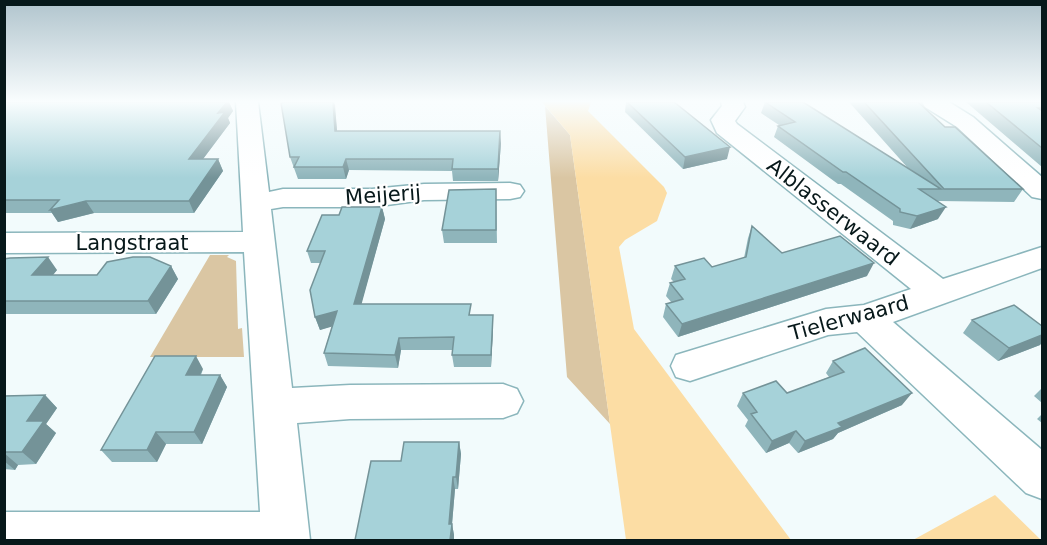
<svg xmlns="http://www.w3.org/2000/svg" width="1047" height="545" font-family="'DejaVu Sans',sans-serif">
  <style>
    .green { fill: #dac6a3 }
    .water { fill: #fcdda4 }
    .lines { fill: none; stroke-linecap: round; stroke-linejoin: round }
    .minor-casing { stroke: #8bb6bc; stroke-width: 3 }
    .minor { fill: #fff; fill-rule: evenodd }
    .wall { fill: #8fb5bb }
    .shaded-wall { fill: #749398 }
    .building { fill: #a6d2d9; stroke: #749398; stroke-width: 1.5 }
    .labels { text-anchor: middle; dominant-baseline: central; stroke-width: 4.5; stroke-linejoin: round; paint-order: stroke }
    .street-label { font-size: 21px; fill: #07181a; stroke: #fff }
  </style>
  <rect width="100%" height="100%" fill="#f2fbfc"/>
  <path class="green" d="M 545,106 L 570,135 L 610,424 L 567,377 Z
    M 210,255 L 229,255 L 227,257 L 236,261 L 238,329 L 242,328 L 244,357 L 150,357 Z"/>
  <path class="water" d="M 542,102 L 591,102 L 588,111 L 664,187 L 667,193 L 657,221 L 625,240 L 619,247 L 634,329 L 791,540 L 626,540 L 570,135 Z
    M 995,495 L 1041,540 L 913,540 Z"/>
  <g class="lines">
    <g class="minor-casing">
      <path id="minor" d="M 236,102 L 258,102 L 269,192 L 283,189 L 372,189 L 424,184 L 510,183 L 520,185 L 524,191 L 520,197 L 510,199 L 424,200 L 372,207 L 283,207 L 271,209 L 292,388 L 350,385 L 503,384 L 517,389 L 523,401 L 517,413 L 503,418 L 350,419 L 297,423 L 310,540 L 4,540 L 4,512 L 260,512 L 244,252 L 4,253 L 4,233 L 243,232 Z
        M 721,102 L 743,102 L 745,107 L 735,121 L 737,124 L 943,279 L 1042,247 L 1042,268 L 893,322 L 1042,450 L 1042,499 L 1026,493 L 857,332 L 828,335 L 690,381 L 676,377 L 671,366 L 676,355 L 826,309 L 864,305 L 911,289 L 717,133 L 711,120 L 722,106 Z
        M 922,102 L 949,102 L 973,117 L 1042,177 L 1042,199 L 1032,197 L 957,127 L 925,107 Z"/>
    </g>
    <use href="#minor" class="minor"/>
  </g>
  <path class="wall" d="M 4,102 L 229,102 L 233,111 L 228,118 L 230,123 L 203,159 L 218,159 L 223,171 L 194,213 L 94,213 L 58,222 L 52,213 L 4,213 Z
    M 285,102 L 334,102 L 337,131 L 501,143 L 498,181 L 453,181 L 452,171 L 349,170 L 346,179 L 298,179 L 290,157 Z
    M 626,102 L 674,102 L 727,159 L 683,169 L 625,112 Z
    M 765,102 L 907,167 L 849,102 L 918,102 L 945,127 L 1023,189 L 1014,202 L 938,201 L 938,219 L 910,229 L 893,225 L 893,221 L 841,184 L 838,184 L 774,137 L 778,126 L 779,125 L 761,113 Z
    M 966,102 L 1042,102 L 1042,167 Z
    M 496,189 L 497,243 L 444,243 L 442,230 Z
    M 382,207 L 385,219 L 361,304 L 471,315 L 493,328 L 491,367 L 454,367 L 452,355 L 453,350 L 401,350 L 398,368 L 328,366 L 324,353 L 332,326 L 320,330 L 315,317 L 320,263 L 311,263 L 307,251 L 339,215 Z
    M 752,226 L 782,253 L 867,276 L 678,337 L 663,317 L 666,304 L 672,303 L 666,296 L 670,283 L 674,282 L 671,279 L 675,266 L 712,267 L 744,258 L 748,238 Z
    M 4,259 L 57,270 L 53,275 L 97,275 L 171,266 L 178,279 L 156,314 L 4,314 Z
    M 972,320 L 1042,326 L 1042,342 L 1040,345 L 998,361 L 963,333 Z
    M 833,361 L 902,405 L 838,433 L 833,439 L 798,453 L 789,443 L 766,453 L 745,426 L 748,420 L 737,406 L 743,393 L 787,393 L 829,377 L 826,373 Z
    M 203,369 L 201,375 L 220,375 L 227,387 L 202,444 L 166,444 L 157,462 L 112,462 L 101,450 Z
    M 1042,388 L 1042,403 L 1034,396 Z
    M 45,395 L 57,408 L 46,424 L 56,433 L 36,464 L 18,465 L 15,470 L 4,469 L 4,396 Z
    M 1042,414 L 1042,423 L 1037,419 Z
    M 459,442 L 461,454 L 458,489 L 455,489 L 452,524 L 454,535 L 454,540 L 355,540 L 401,461 Z"/>
  <path class="shaded-wall" d="M 227,102 L 229,102 L 233,111 L 228,118 L 230,123 L 194,171 L 189,159 L 218,113 Z
    M 333,102 L 334,102 L 335,105 L 338,143 L 335,131 Z
    M 500,131 L 501,143 L 498,181 L 498,169 Z
    M 730,147 L 727,159 L 683,169 L 685,157 Z
    M 218,159 L 223,171 L 194,213 L 189,201 Z
    M 346,159 L 349,170 L 346,179 L 343,167 Z
    M 86,201 L 94,213 L 58,222 L 50,210 Z
    M 382,207 L 385,219 L 358,317 L 354,304 Z
    M 946,207 L 938,219 L 910,229 L 917,216 Z
    M 48,257 L 57,270 L 42,288 L 32,275 Z
    M 874,263 L 867,276 L 678,337 L 682,324 Z
    M 171,266 L 178,279 L 156,314 L 148,301 Z
    M 337,311 L 341,324 L 320,330 L 315,317 Z
    M 493,315 L 493,328 L 491,367 L 491,355 Z
    M 1042,335 L 1042,342 L 1040,345 L 998,361 L 1009,348 Z
    M 399,338 L 401,350 L 398,368 L 395,355 Z
    M 196,356 L 203,369 L 194,387 L 186,375 Z
    M 220,375 L 227,387 L 202,444 L 194,432 Z
    M 912,393 L 902,405 L 838,433 L 833,439 L 798,453 L 805,441 L 838,423 Z
    M 45,395 L 57,408 L 46,424 L 56,433 L 36,464 L 22,452 L 27,421 Z
    M 796,431 L 789,443 L 766,453 L 772,441 Z
    M 156,432 L 166,444 L 157,462 L 147,450 Z
    M 459,442 L 461,454 L 458,489 L 456,477 Z
    M 4,453 L 18,465 L 15,470 L 4,461 Z
    M 453,477 L 455,489 L 452,524 L 454,535 L 454,540 L 450,540 L 449,524 Z"/>
  <path class="building" d="M 4,102 L 227,102 L 218,113 L 225,112 L 189,159 L 218,159 L 189,201 L 86,201 L 50,210 L 59,200 L 4,200 Z
    M 285,102 L 333,102 L 335,131 L 500,131 L 498,169 L 452,169 L 453,159 L 346,159 L 343,167 L 294,167 L 299,157 L 290,157 L 281,103 Z
    M 627,102 L 674,102 L 730,147 L 685,157 Z
    M 765,102 L 803,102 L 941,189 L 919,189 L 946,207 L 917,216 L 900,212 L 900,209 L 846,172 L 843,172 L 778,126 L 795,122 Z
    M 864,102 L 918,102 L 945,127 L 955,127 L 1023,189 L 944,189 Z
    M 986,102 L 1042,102 L 1042,108 L 1038,108 L 1042,111 L 1042,148 Z
    M 496,189 L 496,230 L 442,230 L 449,190 Z
    M 342,207 L 382,207 L 354,304 L 471,304 L 469,315 L 493,315 L 491,355 L 452,355 L 454,337 L 399,338 L 395,355 L 324,353 L 337,311 L 315,317 L 310,290 L 325,251 L 307,251 L 322,215 L 339,215 Z
    M 752,226 L 782,253 L 840,236 L 874,263 L 682,324 L 666,304 L 683,299 L 670,283 L 685,279 L 675,266 L 704,258 L 712,267 L 746,257 Z
    M 48,257 L 32,275 L 97,275 L 107,262 L 133,257 L 150,257 L 171,266 L 148,301 L 4,301 L 4,259 L 10,258 Z
    M 1014,305 L 1042,326 L 1042,335 L 1009,348 L 972,320 Z
    M 865,348 L 912,393 L 838,423 L 842,427 L 805,441 L 796,431 L 772,441 L 751,414 L 757,412 L 743,393 L 776,381 L 787,393 L 844,372 L 833,361 Z
    M 155,356 L 196,356 L 186,375 L 220,375 L 194,432 L 156,432 L 147,450 L 101,450 Z
    M 45,395 L 27,421 L 44,421 L 22,452 L 4,452 L 4,396 Z
    M 404,442 L 459,442 L 456,477 L 453,477 L 449,524 L 452,524 L 450,540 L 355,540 L 371,461 L 401,461 Z"/>
  <linearGradient id="sky" x2="0" y2="1"><stop stop-color="#b0c4cd"/><stop offset="0.57" stop-color="#f9fdfe"/><stop offset="1" stop-color="#f9fdfe" stop-opacity="0"/></linearGradient>
  <rect width="1047" height="178" fill="url(#sky)"/>
  <g class="labels">
    <g class="street-label">
      <text transform="translate(383 195) rotate(-4)">Meijerij</text>
      <text transform="translate(833 212) rotate(38)">Alblasserwaard</text>
      <text x="132" y="243">Langstraat</text>
      <text transform="translate(849 318) rotate(-15)">Tielerwaard</text>
    </g>
  </g>
  <rect width="1047" height="545" fill="none" stroke="#07181a" stroke-width="12"/>
</svg>
